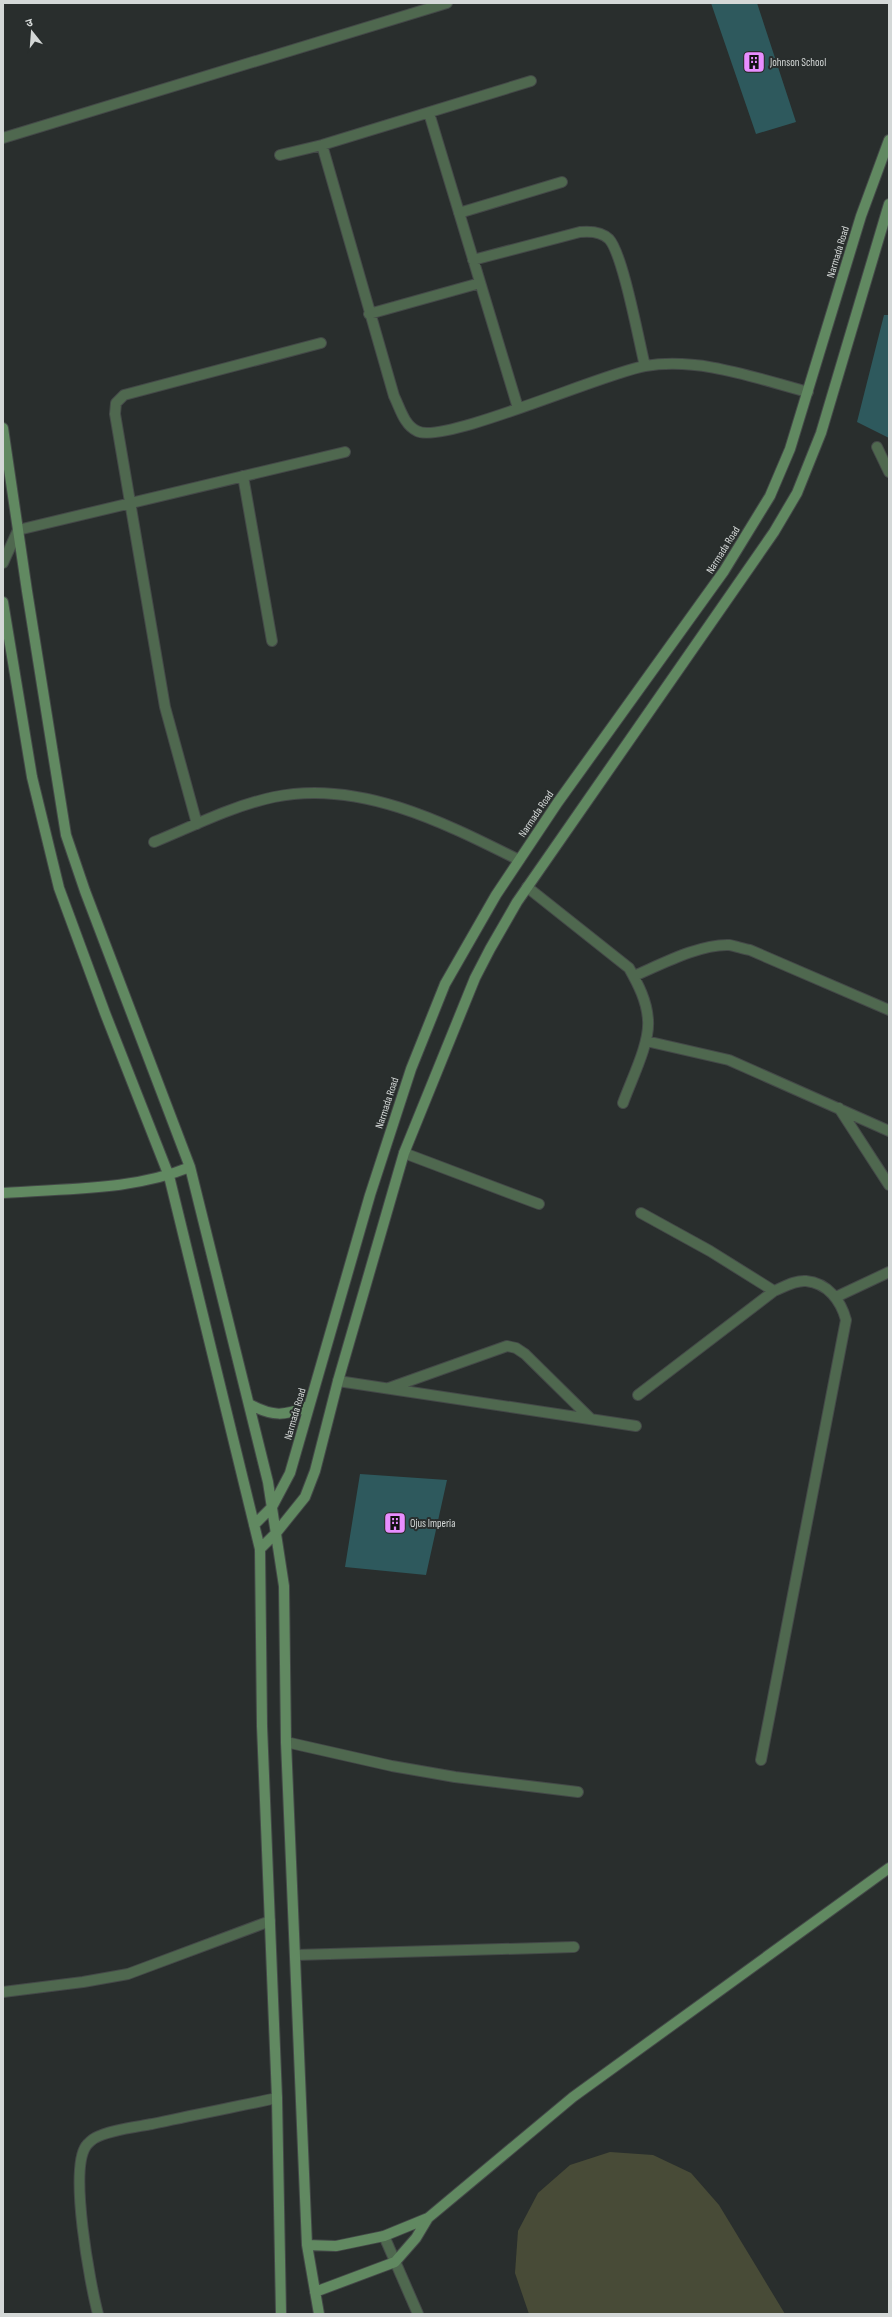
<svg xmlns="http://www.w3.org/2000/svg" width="892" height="2317" font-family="'Sofia Sans Condensed','Noto Sans Devanagari',sans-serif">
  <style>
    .green { fill: #484b37 }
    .building { fill: #2e595d }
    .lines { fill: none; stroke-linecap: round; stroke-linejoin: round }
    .lane-casing { stroke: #444948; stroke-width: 12 }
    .street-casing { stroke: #444948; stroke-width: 12 }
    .secondary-casing { stroke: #444948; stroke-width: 12 }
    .lane { stroke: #4f684f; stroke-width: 10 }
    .street { stroke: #4f684f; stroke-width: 10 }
    .secondary { stroke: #618961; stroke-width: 10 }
    .labels { text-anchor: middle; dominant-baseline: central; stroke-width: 4; stroke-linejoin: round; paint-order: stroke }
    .poi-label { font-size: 11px; fill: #d4d8d7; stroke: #292e2d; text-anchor: start }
    .street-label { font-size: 11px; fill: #d4d8d7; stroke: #292e2d }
  </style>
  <rect width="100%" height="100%" fill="#292e2d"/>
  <path class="green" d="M 610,2152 L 653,2155 L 691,2173 L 719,2205 L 785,2314 L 529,2314 L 515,2273 L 518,2231 L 538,2193 L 570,2165 Z"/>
  <path class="building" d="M 711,3 L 757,3 L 796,122 L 756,134 Z
    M 884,315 L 889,315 L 889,438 L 857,422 Z
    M 360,1474 L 447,1480 L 426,1575 L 345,1567 Z"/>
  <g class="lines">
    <g class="lane-casing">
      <path id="lane" d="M 338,1381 L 636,1426
        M 389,1388 L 507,1346 L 516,1348 L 525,1354 L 591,1419
        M 3,1992 L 83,1982 L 128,1974 L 270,1921"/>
    </g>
    <g class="street-casing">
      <path id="street" d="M 429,113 L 518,408
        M 3,138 L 447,3
        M 322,145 L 394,396 C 400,408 404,425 417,431 C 443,445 603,373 645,366 C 700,357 755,378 808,392
        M 280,155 L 322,145 L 531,81
        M 459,213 L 562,182
        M 473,260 L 580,232 C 590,231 601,231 609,239 C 623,254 639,342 645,366
        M 369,314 L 480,283
        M 877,447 L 889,472
        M 243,476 L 272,641
        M 3,563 L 18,530 L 345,452
        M 197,824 L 165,707 L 115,414 L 116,403 L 124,395 L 321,343
        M 154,842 C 193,826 232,806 274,797 C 359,779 445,823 519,860
        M 527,887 L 629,968 C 638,984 647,1001 648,1020 C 650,1044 631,1080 623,1103
        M 634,976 C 660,965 699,944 729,945 C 736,946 743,949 750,950 L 889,1010
        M 646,1041 L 729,1060 L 889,1131
        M 839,1108 L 889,1185
        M 404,1153 L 539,1204
        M 641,1213 L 710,1251 L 774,1291
        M 836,1297 L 889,1272
        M 638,1395 L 774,1291 C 784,1287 795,1280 806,1281 C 828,1283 841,1301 846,1320 L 761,1760
        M 286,1742 L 392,1766 L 455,1777 L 578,1792
        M 295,1955 L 574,1947
        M 384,2236 L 418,2314
        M 98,2314 C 90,2284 69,2170 86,2146 C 88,2143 93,2139 95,2138 C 109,2130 136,2127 152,2124 C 193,2115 235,2107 277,2098"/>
    </g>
    <g class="secondary-casing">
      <path id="secondary" d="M 3,428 L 27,591 L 66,835 L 85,891 L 190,1167 L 268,1482 L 284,1586 L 286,1742 L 307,2245 L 319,2314
        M 3,602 L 32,777 L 59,888 L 105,1013 L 169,1176 L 260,1549 L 262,1726 L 277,2098 L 281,2314
        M 3,1193 C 65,1188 132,1191 190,1167
        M 249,1404 C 273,1417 284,1416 309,1406
        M 254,1525 L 272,1507 L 290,1473 L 370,1195 L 411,1069 L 445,984 L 496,895 L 558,802 L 724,571 L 770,496 L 790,449 L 861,216 L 889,140
        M 260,1549 L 276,1533 L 305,1497 L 315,1471 L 338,1381 L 404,1153 L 475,978 L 490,949 L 517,902 L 774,532 L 797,493 L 821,433 L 889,204
        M 307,2245 L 336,2246 L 384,2236 L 428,2218 L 573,2097 L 889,1868
        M 315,2292 L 395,2262 L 416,2238 L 428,2218"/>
    </g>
    <use href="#lane" class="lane"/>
    <use href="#street" class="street"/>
    <use href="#secondary" class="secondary"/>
  </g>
  <defs>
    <g id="building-square" transform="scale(1.15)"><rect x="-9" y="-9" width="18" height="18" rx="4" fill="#e88eff" stroke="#292e2d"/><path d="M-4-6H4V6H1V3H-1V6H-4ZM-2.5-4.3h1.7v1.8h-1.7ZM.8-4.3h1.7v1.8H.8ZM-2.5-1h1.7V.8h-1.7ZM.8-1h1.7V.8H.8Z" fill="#111"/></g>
  </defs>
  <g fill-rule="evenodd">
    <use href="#building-square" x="754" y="62"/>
    <use href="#building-square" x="395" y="1523"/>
  </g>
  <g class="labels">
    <g class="poi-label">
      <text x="770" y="62">Johnson School</text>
      <text x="410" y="1523">Ojus Imperia</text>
    </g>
    <g class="street-label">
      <text transform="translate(838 252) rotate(-73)">Narmada Road</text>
      <text transform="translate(723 550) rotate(-58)">Narmada Road</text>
      <text transform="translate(536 814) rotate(-56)">Narmada Road</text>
      <text transform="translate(387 1103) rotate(-72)">Narmada Road</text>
      <text transform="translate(295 1414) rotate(-74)">Narmada Road</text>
    </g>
  </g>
  <rect width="892" height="2317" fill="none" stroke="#d4d8d7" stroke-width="8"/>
  <g transform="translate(32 32) rotate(343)" stroke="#292e2d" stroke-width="3" paint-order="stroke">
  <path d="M0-3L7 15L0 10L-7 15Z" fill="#d4d8d7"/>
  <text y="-6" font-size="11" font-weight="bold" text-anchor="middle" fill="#d4d8d7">उ</text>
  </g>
</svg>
